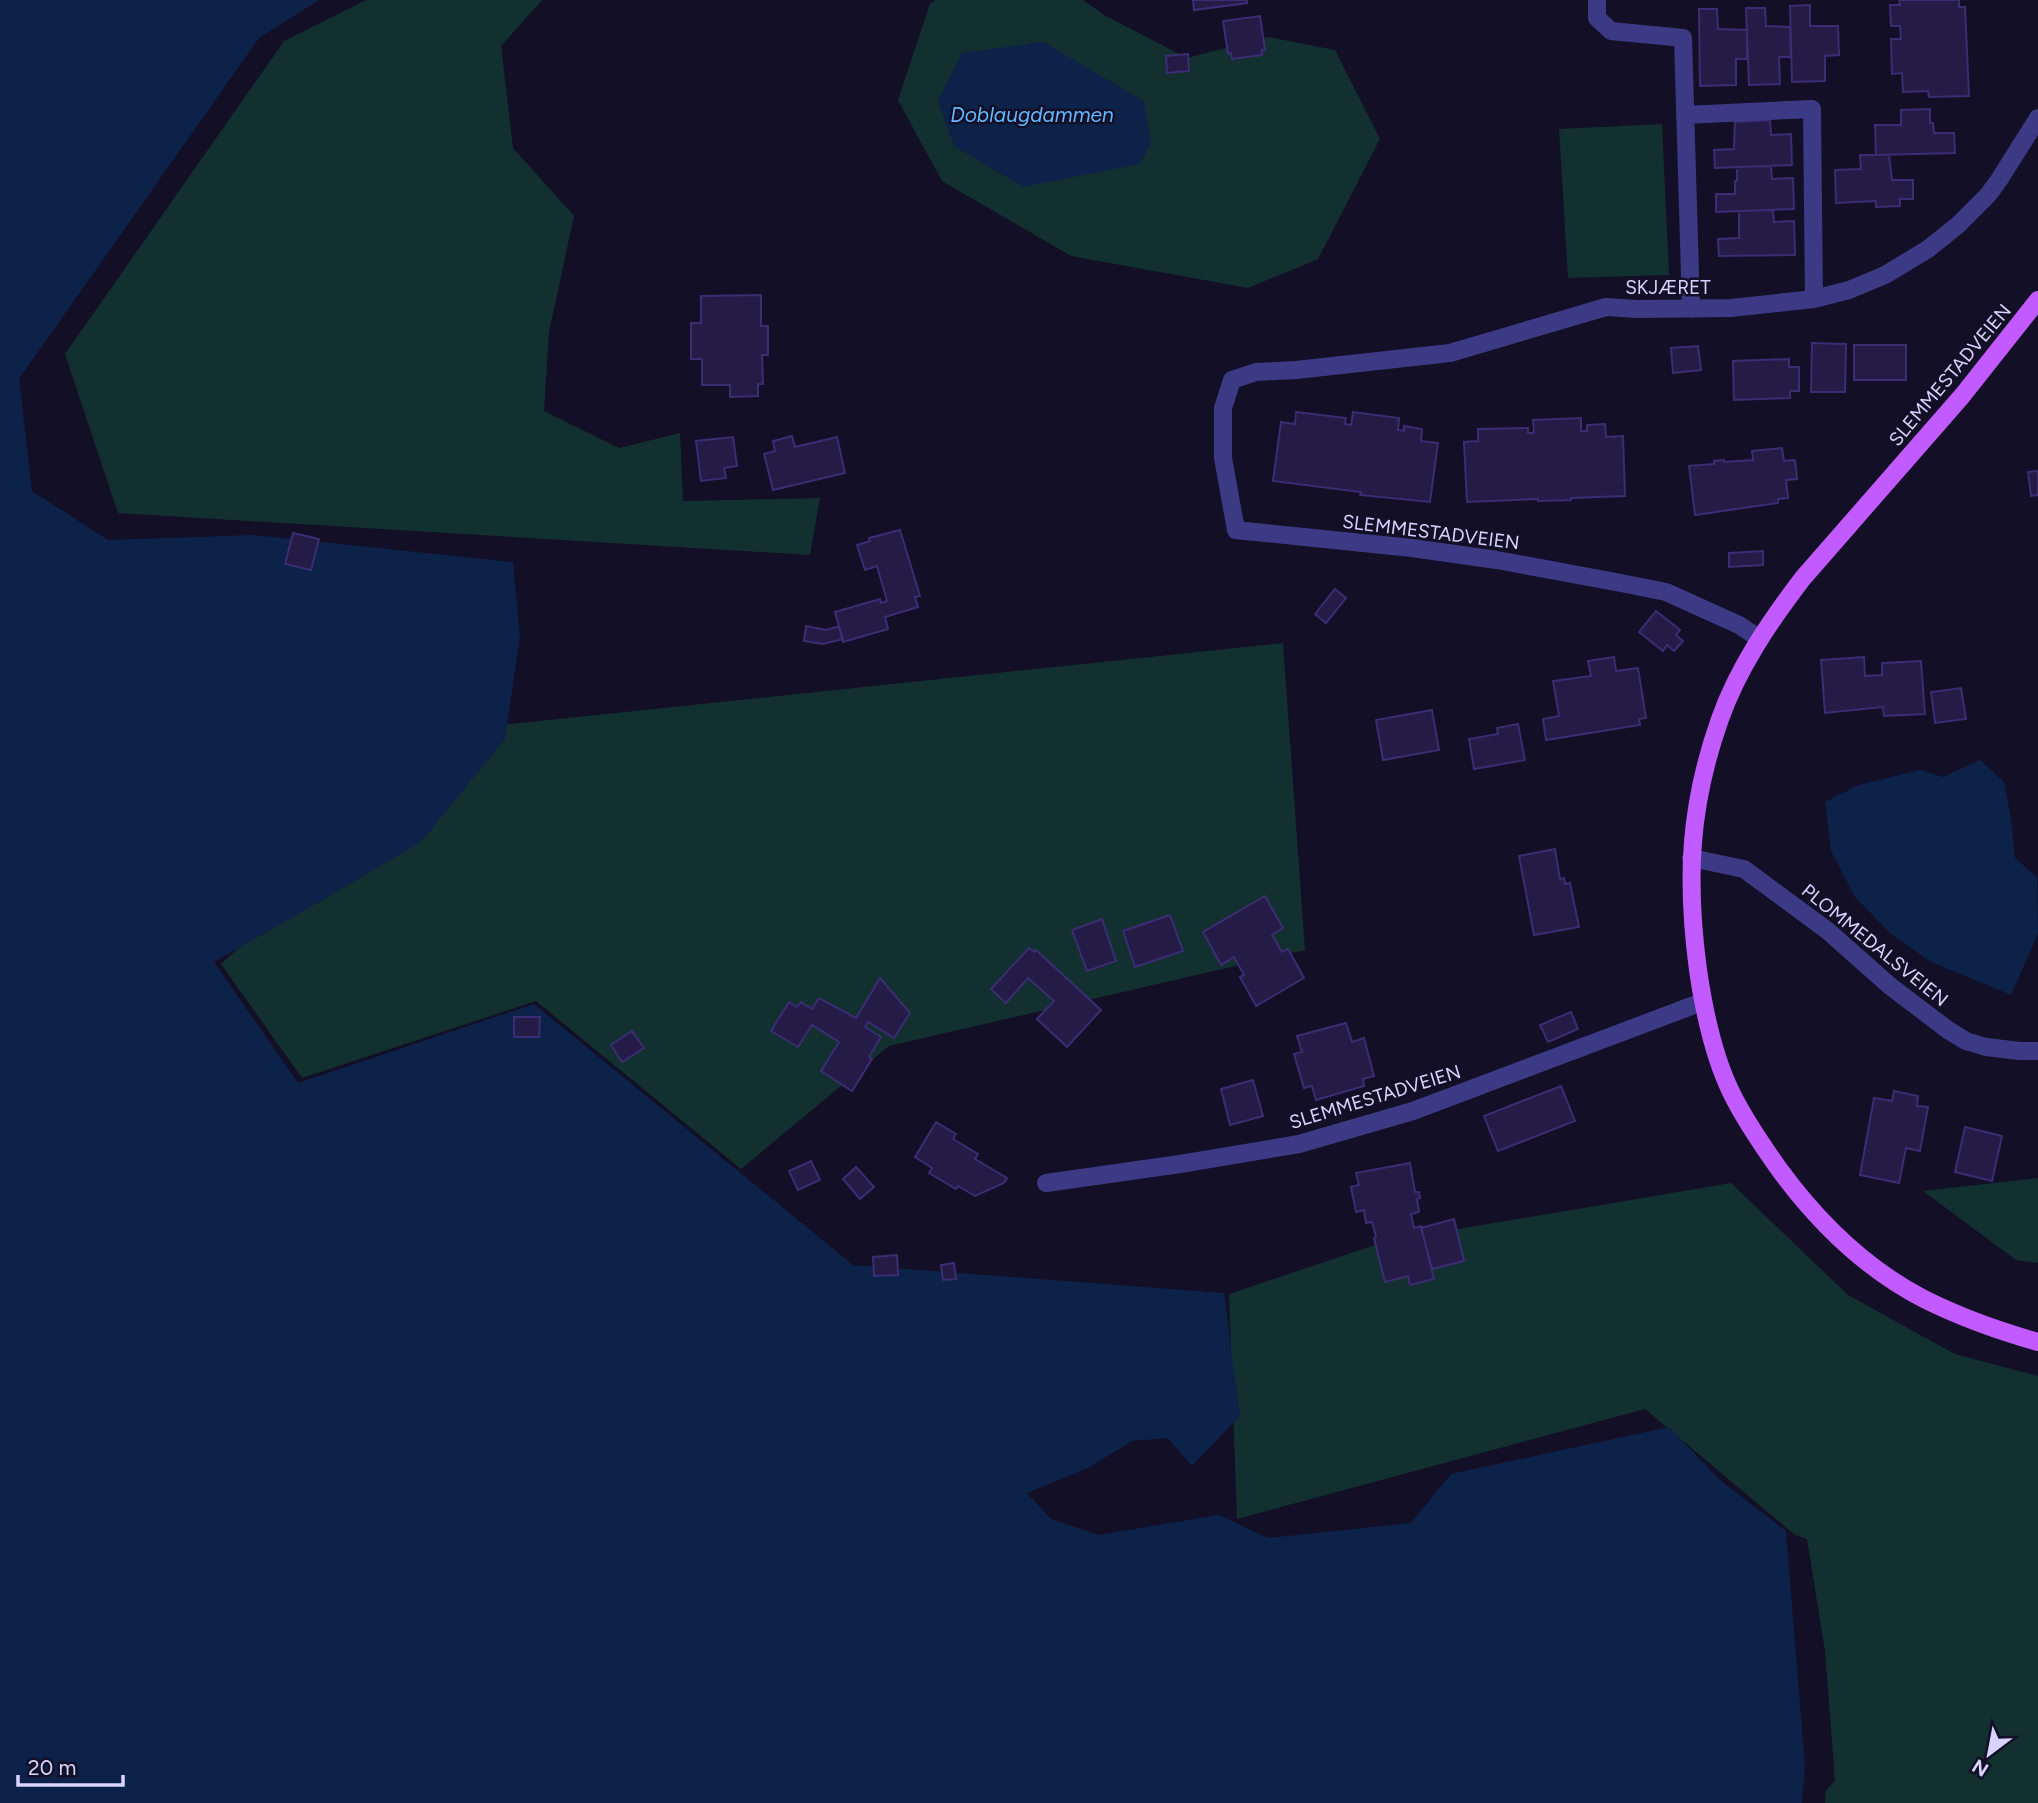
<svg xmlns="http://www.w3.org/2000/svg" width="2038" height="1803" font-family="Figtree,sans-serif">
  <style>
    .green { fill: #12302f }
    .water { fill: #0c2248 }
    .building { fill: #241b47; stroke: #3b2d73; stroke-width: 2 }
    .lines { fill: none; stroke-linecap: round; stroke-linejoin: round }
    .minor { stroke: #3d3a85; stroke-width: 18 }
    .major { stroke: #c25bff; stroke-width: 18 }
    .labels { text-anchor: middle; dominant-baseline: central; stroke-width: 5; stroke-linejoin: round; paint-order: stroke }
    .street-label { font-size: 19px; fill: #d9d4ff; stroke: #130f26 }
    .water-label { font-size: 21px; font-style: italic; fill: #62b6ff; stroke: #130f26 }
  </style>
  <rect width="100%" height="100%" fill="#130f26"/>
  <path class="green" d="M 366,0 L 542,0 L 501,46 L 513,148 L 574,216 L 549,332 L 544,411 L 619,448 L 680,433 L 683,501 L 820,498 L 810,555 L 118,513 L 65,354 L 284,41 Z
    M 935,0 L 1083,0 L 1104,15 L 1187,58 L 1269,37 L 1335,50 L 1380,139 L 1318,259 L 1248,288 L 1071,256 L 942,181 L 898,100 L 930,4 Z
    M 1662,124 L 1669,275 L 1568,278 L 1559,129 Z
    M 1283,643 L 1305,950 L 889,1046 L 741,1169 L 536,1001 L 302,1078 L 221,964 L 461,742 L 463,729 Z
    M 2038,1178 L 2038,1263 L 2016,1260 L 1923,1191 Z
    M 1731,1183 L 1848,1295 L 1955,1354 L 2038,1376 L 2038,1803 L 1825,1803 L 1826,1790 L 1835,1781 L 1825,1651 L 1807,1539 L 1795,1535 L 1645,1409 L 1237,1519 L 1229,1294 L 1387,1241 Z"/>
  <path class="water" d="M 0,0 L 319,0 L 259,38 L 19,379 L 32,491 L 108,540 L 253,535 L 513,562 L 520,636 L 505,739 L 421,842 L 309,908 L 214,962 L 298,1083 L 534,1004 L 853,1265 L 1224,1293 L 1240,1416 L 1192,1466 L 1168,1438 L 1132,1441 L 1088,1468 L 1027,1493 L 1051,1519 L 1099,1535 L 1219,1515 L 1268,1538 L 1411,1523 L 1451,1474 L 1669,1427 L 1720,1480 L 1786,1531 L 1805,1766 L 1802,1803 L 0,1803 Z
    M 1043,42 L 1144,101 L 1151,143 L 1140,164 L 1023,187 L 954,146 L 938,101 L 962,53 Z
    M 1980,760 L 2004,782 L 2011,818 L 2015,858 L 2037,877 L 2038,933 L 2011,995 L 1931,962 L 1891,934 L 1855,897 L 1831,851 L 1825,802 L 1859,785 L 1920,770 L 1943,777 Z"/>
  <path class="building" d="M 1193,0 L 1247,0 L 1247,3 L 1194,10 Z
    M 1899,0 L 1959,0 L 1959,7 L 1965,7 L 1969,96 L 1929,97 L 1928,91 L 1903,92 L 1902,73 L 1892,74 L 1891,39 L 1901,39 L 1900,26 L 1891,26 L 1890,5 L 1900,5 Z
    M 1810,5 L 1810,26 L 1838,26 L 1839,55 L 1825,56 L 1825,81 L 1792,82 L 1790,6 Z
    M 1746,8 L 1765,8 L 1766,26 L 1790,27 L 1791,57 L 1779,57 L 1780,84 L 1749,85 Z
    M 1699,9 L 1717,9 L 1718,29 L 1747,30 L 1747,59 L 1736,59 L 1736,85 L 1700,86 Z
    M 1260,16 L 1265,50 L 1262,50 L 1262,55 L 1232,59 L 1231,53 L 1228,54 L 1223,21 Z
    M 1188,54 L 1189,71 L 1167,73 L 1166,56 Z
    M 1930,109 L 1930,123 L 1933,123 L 1934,133 L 1954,133 L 1955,153 L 1876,155 L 1875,125 L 1901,125 L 1901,110 Z
    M 1770,120 L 1771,135 L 1791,134 L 1792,165 L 1715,168 L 1714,150 L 1734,149 L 1735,122 Z
    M 1860,155 L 1889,155 L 1892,180 L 1913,180 L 1913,199 L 1900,199 L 1900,206 L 1876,207 L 1876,201 L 1836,203 L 1835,170 L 1861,169 Z
    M 1771,166 L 1772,179 L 1793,178 L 1794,209 L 1716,212 L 1716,194 L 1735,194 L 1735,181 L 1737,181 L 1737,167 Z
    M 1773,210 L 1774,222 L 1794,221 L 1795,255 L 1719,256 L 1718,239 L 1739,238 L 1739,211 Z
    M 761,295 L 761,326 L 768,326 L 768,355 L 762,355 L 763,384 L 758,384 L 758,396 L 730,397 L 730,385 L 702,385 L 702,359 L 691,359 L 691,323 L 701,323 L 701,296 Z
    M 1812,343 L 1846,344 L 1845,392 L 1811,392 Z
    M 1854,345 L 1906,345 L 1906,380 L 1854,380 Z
    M 1698,346 L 1701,370 L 1673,373 L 1671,348 Z
    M 1789,359 L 1789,367 L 1799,367 L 1799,391 L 1790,391 L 1790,398 L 1734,400 L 1733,361 Z
    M 1296,412 L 1346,418 L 1345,424 L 1351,425 L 1353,412 L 1399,418 L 1398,430 L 1404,431 L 1404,426 L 1422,429 L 1421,441 L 1438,443 L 1430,502 L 1360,495 L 1361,492 L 1273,481 L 1281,422 L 1295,424 Z
    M 1581,418 L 1581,431 L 1587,431 L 1587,425 L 1605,424 L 1606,437 L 1623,436 L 1625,496 L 1571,498 L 1571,500 L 1538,501 L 1538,499 L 1467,502 L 1464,442 L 1478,441 L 1478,429 L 1528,428 L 1528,433 L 1534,433 L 1533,420 Z
    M 792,436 L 795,447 L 837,437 L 845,473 L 773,490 L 764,454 L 775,451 L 773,441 Z
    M 733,437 L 737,466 L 724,468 L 726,478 L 701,481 L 696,441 Z
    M 1782,448 L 1784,461 L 1795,460 L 1797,479 L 1786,480 L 1788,498 L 1778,499 L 1778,503 L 1695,515 L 1689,466 L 1714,464 L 1714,461 L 1724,460 L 1724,462 L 1753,460 L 1752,451 Z
    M 2038,471 L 2038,495 L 2031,496 L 2028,472 Z
    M 900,530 L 920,596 L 915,597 L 918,607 L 885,617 L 888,629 L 843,642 L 835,612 L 880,599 L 881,603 L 887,601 L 877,566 L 865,570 L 857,545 L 870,541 L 869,538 Z
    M 293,533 L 319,539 L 311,570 L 285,564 Z
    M 1763,551 L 1763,565 L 1729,567 L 1729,553 Z
    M 1335,589 L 1346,598 L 1326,623 L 1315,614 Z
    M 1656,611 L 1680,630 L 1676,635 L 1683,641 L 1674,651 L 1667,645 L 1663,651 L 1639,632 Z
    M 806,626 L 826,630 L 839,626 L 843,639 L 823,644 L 804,641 Z
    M 1614,657 L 1616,671 L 1638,668 L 1646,718 L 1639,719 L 1640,725 L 1546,740 L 1543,719 L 1559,716 L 1553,681 L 1591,676 L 1588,661 Z
    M 1864,657 L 1865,676 L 1882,675 L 1882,663 L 1921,661 L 1925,714 L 1884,716 L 1883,707 L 1825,713 L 1821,660 Z
    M 1961,688 L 1966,719 L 1935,723 L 1931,692 Z
    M 1432,710 L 1439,750 L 1383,760 L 1376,720 Z
    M 1518,724 L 1525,760 L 1474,769 L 1469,739 L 1498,734 L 1497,728 Z
    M 1555,849 L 1560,879 L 1564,878 L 1565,884 L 1570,883 L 1579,927 L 1534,935 L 1519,856 Z
    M 1265,896 L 1283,928 L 1272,935 L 1282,952 L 1288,949 L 1304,978 L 1256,1006 L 1240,977 L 1244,975 L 1234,957 L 1221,965 L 1203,932 Z
    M 1170,915 L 1183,951 L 1135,967 L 1123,931 Z
    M 1102,919 L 1116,961 L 1087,971 L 1072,930 Z
    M 1029,948 L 1034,952 L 1036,950 L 1101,1010 L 1067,1047 L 1037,1019 L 1054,1001 L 1028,978 L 1006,1003 L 991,989 Z
    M 880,978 L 910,1013 L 894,1038 L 868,1022 L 865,1027 L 881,1037 L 869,1057 L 872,1059 L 852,1091 L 821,1071 L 839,1042 L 812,1025 L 798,1047 L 771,1031 L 789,1002 L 797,1007 L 801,1002 L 812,1009 L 819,998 L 856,1018 Z
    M 1571,1012 L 1578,1029 L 1548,1042 L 1540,1025 Z
    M 514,1017 L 540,1017 L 539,1037 L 514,1037 Z
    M 1346,1023 L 1352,1042 L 1364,1038 L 1374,1076 L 1363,1079 L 1364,1086 L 1316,1100 L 1312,1086 L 1304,1088 L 1294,1054 L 1302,1052 L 1297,1036 Z
    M 632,1031 L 644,1048 L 622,1062 L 611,1045 Z
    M 1253,1080 L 1263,1116 L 1230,1125 L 1221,1089 Z
    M 1561,1086 L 1575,1121 L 1498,1151 L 1484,1116 Z
    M 1894,1091 L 1918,1096 L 1917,1106 L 1928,1107 L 1920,1151 L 1906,1148 L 1899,1183 L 1860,1175 L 1874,1098 L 1892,1101 Z
    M 936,1122 L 956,1134 L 953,1139 L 978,1154 L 975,1159 L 1007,1178 L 1004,1183 L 975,1196 L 958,1186 L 956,1189 L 929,1173 L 932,1168 L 915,1157 Z
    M 1965,1127 L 2002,1136 L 1992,1181 L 1955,1172 Z
    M 811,1161 L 820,1180 L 798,1190 L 789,1171 Z
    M 1410,1163 L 1415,1192 L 1419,1192 L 1420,1198 L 1417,1199 L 1419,1212 L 1411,1214 L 1414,1228 L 1421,1226 L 1434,1279 L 1410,1285 L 1408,1276 L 1385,1282 L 1374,1238 L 1376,1237 L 1372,1222 L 1366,1223 L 1364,1210 L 1356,1212 L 1351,1187 L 1359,1185 L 1356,1173 Z
    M 856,1167 L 874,1187 L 860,1199 L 843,1179 Z
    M 1454,1219 L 1464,1261 L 1432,1269 L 1421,1228 Z
    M 897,1255 L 898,1275 L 874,1276 L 873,1257 Z
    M 954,1263 L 956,1279 L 943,1280 L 941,1265 Z"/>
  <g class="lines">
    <path class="minor" d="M 1597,0 L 1597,18 L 1611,31 L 1683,38 L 1691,309
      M 1685,115 L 1812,109 L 1814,299
      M 1760,639 L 1739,625 L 1666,592 L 1621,583 L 1497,560 L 1412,548 L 1236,530 L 1223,458 L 1223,408 L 1232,380 L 1256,372 L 1296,370 L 1450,353 L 1606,307 L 1637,309 L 1731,308 L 1814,299 L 1849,290 L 1885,275 L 1928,249 L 1958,225 L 1988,195 L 1999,180 L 2038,118
      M 1691,858 L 1744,869 L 1828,931 L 1890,986 L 1948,1030 L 1966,1041 L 1986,1047 L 2020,1051 L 2038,1051
      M 1046,1183 L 1180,1164 L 1299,1144 L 1413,1111 L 1702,1002"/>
    <path class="major" d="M 2038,300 L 1962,396 L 1803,578 C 1770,621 1738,668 1720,719 C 1689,806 1686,880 1698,970 C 1704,1011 1713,1055 1731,1092 C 1744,1119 1762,1145 1779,1169 C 1817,1221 1866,1269 1924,1299 C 1960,1317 1999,1331 2038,1342"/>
  </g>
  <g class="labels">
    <g class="street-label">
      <text x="1668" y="287">SKJÆRET</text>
      <text transform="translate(1950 375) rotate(-50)">SLEMMESTADVEIEN</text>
      <text transform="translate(1431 532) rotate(7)">SLEMMESTADVEIEN</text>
      <text transform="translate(1875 945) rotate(39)">PLOMMEDALSVEIEN</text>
      <text transform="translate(1375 1097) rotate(-17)">SLEMMESTADVEIEN</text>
    </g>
    <g class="water-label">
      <text x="1032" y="114">Doblaugdammen</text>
    </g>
  </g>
  <g transform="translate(1989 1754) rotate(212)" stroke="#130f26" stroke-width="5" paint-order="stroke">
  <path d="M0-5L12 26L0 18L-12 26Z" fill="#d9d4ff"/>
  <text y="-10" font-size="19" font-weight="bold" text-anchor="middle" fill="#d9d4ff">N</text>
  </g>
  <path d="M18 1775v10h105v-10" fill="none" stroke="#d9d4ff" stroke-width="3.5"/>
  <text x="28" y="1775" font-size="21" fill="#d9d4ff" stroke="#130f26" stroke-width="5" paint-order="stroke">20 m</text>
</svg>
